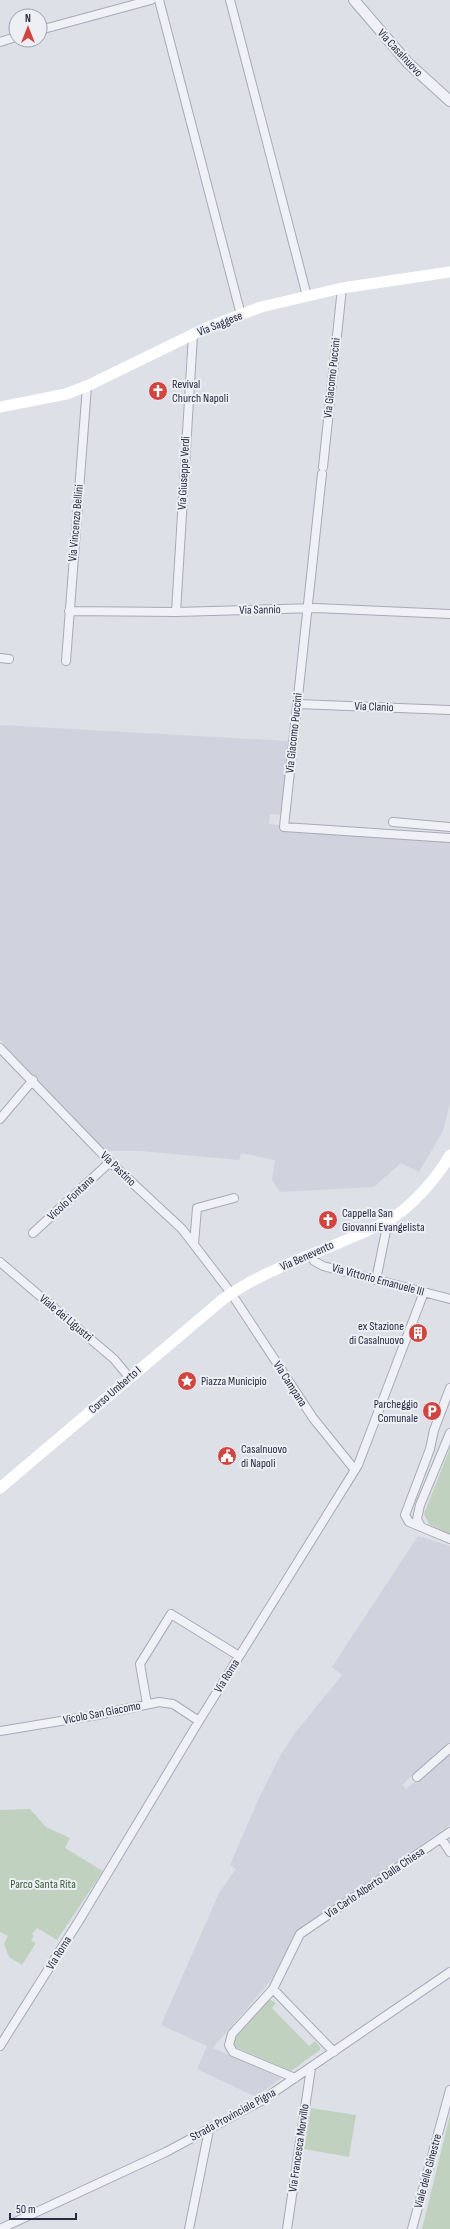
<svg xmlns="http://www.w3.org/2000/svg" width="450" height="2229" font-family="'Sofia Sans Condensed',sans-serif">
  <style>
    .built { fill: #d0d2dd }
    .green { fill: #c0d2bf }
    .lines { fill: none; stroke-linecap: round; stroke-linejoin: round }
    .minor-casing { stroke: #a7aab5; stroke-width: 10 }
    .tertiary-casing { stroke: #a7aab5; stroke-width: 12 }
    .minor { stroke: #f0f1f6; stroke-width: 8 }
    .tertiary { stroke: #f0f1f6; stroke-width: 10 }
    .secondary { stroke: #fff; stroke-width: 11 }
    .labels { text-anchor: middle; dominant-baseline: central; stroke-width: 4; stroke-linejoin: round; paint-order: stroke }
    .street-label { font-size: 12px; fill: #272b3f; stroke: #edeff5 }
    .poi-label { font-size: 12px; fill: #272b3f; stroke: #edeff5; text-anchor: start }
    .park-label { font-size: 12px; fill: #345b34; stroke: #edeff5 }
  </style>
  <rect width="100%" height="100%" fill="#dee0e8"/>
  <path class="built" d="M 0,725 L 288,741 L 282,815 L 270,814 L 269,824 L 450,841 L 450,1103 L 443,1131 L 419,1172 L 401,1163 L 374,1187 L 280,1192 L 272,1180 L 275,1160 L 241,1153 L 239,1160 L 141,1151 L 105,1151 L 0,1040 Z
    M 418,1536 L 450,1546 L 450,1742 L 402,1785 L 406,1789 L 450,1753 L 450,1825 L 296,1931 L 272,1979 L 213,2048 L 281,2078 L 256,2097 L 197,2069 L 207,2046 L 161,2025 L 219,1893 L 236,1869 L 230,1865 L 259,1798 L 280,1756 L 295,1733 L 342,1675 L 332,1667 Z"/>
  <path class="green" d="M 450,1448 L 450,1534 L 429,1524 L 424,1514 Z
    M 30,1809 L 46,1827 L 70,1838 L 65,1848 L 103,1871 L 57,1940 L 37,1928 L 32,1934 L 34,1936 L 31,1941 L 36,1943 L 22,1965 L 9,1957 L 4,1944 L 8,1936 L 0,1932 L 0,1810 Z
    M 269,1999 L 276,2003 L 272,2008 L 309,2046 L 315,2041 L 320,2047 L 320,2050 L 291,2071 L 235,2047 L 233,2044 L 235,2038 Z
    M 311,2108 L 356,2115 L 349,2157 L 304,2149 Z
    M 450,2115 L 450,2229 L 422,2229 Z"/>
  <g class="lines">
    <g class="minor-casing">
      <path id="minor" d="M 159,0 L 241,315
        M 230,0 L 307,296
        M 40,30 L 151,0
        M 0,42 L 16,37
        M 323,467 L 342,288
        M 322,474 L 284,827 L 450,838
        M 69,611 L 176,612 L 316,608 L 450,614
        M 176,612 L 193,335
        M 0,658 L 9,659
        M 66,661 L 87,386
        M 297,704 L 450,710
        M 393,822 L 450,827
        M 0,1048 L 110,1162 L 182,1229 L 231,1293 L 313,1418 L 355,1470
        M 0,1119 L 33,1080
        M 33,1233 L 110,1162
        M 194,1244 L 197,1208 L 234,1198
        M 311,1255 L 314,1261 L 323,1266 L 450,1299
        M 0,1262 L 114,1359 L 129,1377
        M 376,1280 L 388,1221
        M 450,1388 L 434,1430 L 430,1449 L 405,1515 L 409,1522 L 450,1539
        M 421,1527 L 417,1519 L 420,1505 L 450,1433
        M 147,1704 L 140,1664 L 171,1614 L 239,1656
        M 0,1731 L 97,1715 L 159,1702 L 173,1704 L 199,1721
        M 417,1777 L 450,1748
        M 441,1838 L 450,1852
        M 273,1989 L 334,2052
        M 0,2046 L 80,1919 L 199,1721 L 358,1465 L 424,1292
        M 295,2078 L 233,2052 L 229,2045 L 232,2034 L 273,1989 L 300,1934 L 450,1832
        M 0,2229 L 166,2152 L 261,2101 L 450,1972
        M 189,2229 L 209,2130
        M 287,2229 L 311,2068
        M 412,2229 L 450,2090"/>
    </g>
    <g class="tertiary-casing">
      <path id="tertiary" d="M 354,0 L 408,63 L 450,101"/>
    </g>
    <use href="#minor" class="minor"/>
    <use href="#tertiary" class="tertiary"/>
    <path class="secondary" d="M 0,407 L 66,394 L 87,386 L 206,328 L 261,307 L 342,288 L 450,272
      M 0,1488 L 222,1300 C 271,1264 333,1250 387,1221 C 410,1209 438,1177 450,1155"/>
  </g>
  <defs>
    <g id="church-disc" transform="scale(1)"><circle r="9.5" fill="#d04540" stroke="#edeff5"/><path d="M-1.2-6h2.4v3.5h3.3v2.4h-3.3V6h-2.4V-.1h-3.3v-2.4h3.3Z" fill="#fff"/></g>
    <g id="building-disc" transform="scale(1)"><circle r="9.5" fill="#d04540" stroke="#edeff5"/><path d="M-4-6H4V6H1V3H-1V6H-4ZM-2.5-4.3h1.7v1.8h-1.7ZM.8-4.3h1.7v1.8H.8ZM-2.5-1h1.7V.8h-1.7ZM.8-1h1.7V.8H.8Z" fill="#fff"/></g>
    <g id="sight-disc" transform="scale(1)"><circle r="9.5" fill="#d04540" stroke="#edeff5"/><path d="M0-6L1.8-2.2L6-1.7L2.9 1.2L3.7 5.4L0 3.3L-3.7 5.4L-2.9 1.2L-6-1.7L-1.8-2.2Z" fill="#fff"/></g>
    <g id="parking-disc" transform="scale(1)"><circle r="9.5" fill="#d04540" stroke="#edeff5"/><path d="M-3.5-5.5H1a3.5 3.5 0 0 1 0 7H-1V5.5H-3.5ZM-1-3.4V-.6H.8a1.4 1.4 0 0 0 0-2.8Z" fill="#fff"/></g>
    <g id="civic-disc" transform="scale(1)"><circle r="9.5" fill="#d04540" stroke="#edeff5"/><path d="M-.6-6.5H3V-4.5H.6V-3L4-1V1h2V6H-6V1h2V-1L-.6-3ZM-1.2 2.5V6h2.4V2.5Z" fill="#fff"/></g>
  </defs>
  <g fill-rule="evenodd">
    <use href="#church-disc" x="158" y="391"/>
    <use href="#church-disc" x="328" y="1220"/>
    <use href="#building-disc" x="418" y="1333"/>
    <use href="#sight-disc" x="187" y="1381"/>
    <use href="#parking-disc" x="432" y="1411"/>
    <use href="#civic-disc" x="227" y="1456"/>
  </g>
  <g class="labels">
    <g class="street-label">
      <text transform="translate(400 53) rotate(47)">Via Casalnuovo</text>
      <text transform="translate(220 324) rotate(-22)">Via Saggese</text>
      <text transform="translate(332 378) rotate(-84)">Via Giacomo Puccini</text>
      <text transform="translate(184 473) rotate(-87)">Via Giuseppe Verdi</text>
      <text transform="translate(76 523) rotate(-85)">Via Vincenzo Bellini</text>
      <text transform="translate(260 610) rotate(-1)">Via Sannio</text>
      <text transform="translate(374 707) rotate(2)">Via Clanio</text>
      <text transform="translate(294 733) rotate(-84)">Via Giacomo Puccini</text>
      <text transform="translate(118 1169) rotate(44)">Via Pastino</text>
      <text transform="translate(71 1198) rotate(-43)">Vicolo Fontana</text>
      <text transform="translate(307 1256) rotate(-24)">Via Benevento</text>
      <text transform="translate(378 1280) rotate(15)">Via Vittorio Emanuele III</text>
      <text transform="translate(66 1318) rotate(40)">Viale dei Ligustri</text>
      <text transform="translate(290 1384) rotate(57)">Via Campana</text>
      <text transform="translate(115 1390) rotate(-41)">Corso Umberto I</text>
      <text transform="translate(227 1676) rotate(-58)">Via Roma</text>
      <text transform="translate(102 1713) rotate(-11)">Vicolo San Giacomo</text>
      <text transform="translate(375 1883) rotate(-34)">Via Carlo Alberto Dalla Chiesa</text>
      <text transform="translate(59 1953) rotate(-58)">Via Roma</text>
      <text transform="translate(233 2115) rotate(-29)">Strada Provinciale Pigna</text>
      <text transform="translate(299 2148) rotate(-82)">Via Francesca Morvillo</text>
      <text transform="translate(428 2171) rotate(-75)">Viale delle Ginestre</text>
    </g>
    <g class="poi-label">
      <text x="172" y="384">Revival<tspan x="172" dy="14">Church Napoli</tspan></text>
      <text x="342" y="1213">Cappella San<tspan x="342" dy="14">Giovanni Evangelista</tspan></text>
      <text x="404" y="1326" text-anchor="end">ex Stazione<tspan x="404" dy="14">di Casalnuovo</tspan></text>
      <text x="201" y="1381">Piazza Municipio</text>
      <text x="418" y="1404" text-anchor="end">Parcheggio<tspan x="418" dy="14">Comunale</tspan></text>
      <text x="241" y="1449">Casalnuovo<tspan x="241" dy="14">di Napoli</tspan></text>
    </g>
    <g class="park-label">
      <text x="43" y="1884">Parco Santa Rita</text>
    </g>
  </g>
  <g transform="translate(28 28)"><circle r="19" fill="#edeff5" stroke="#9ea1ac"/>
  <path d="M0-3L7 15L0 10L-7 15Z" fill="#d04540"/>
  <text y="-6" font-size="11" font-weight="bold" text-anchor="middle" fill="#272b3f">N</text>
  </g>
  <path d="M10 2213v6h66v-6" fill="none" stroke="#272b3f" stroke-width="2"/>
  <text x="16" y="2213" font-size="12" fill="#272b3f" stroke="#edeff5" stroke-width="3" paint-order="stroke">50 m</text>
</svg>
